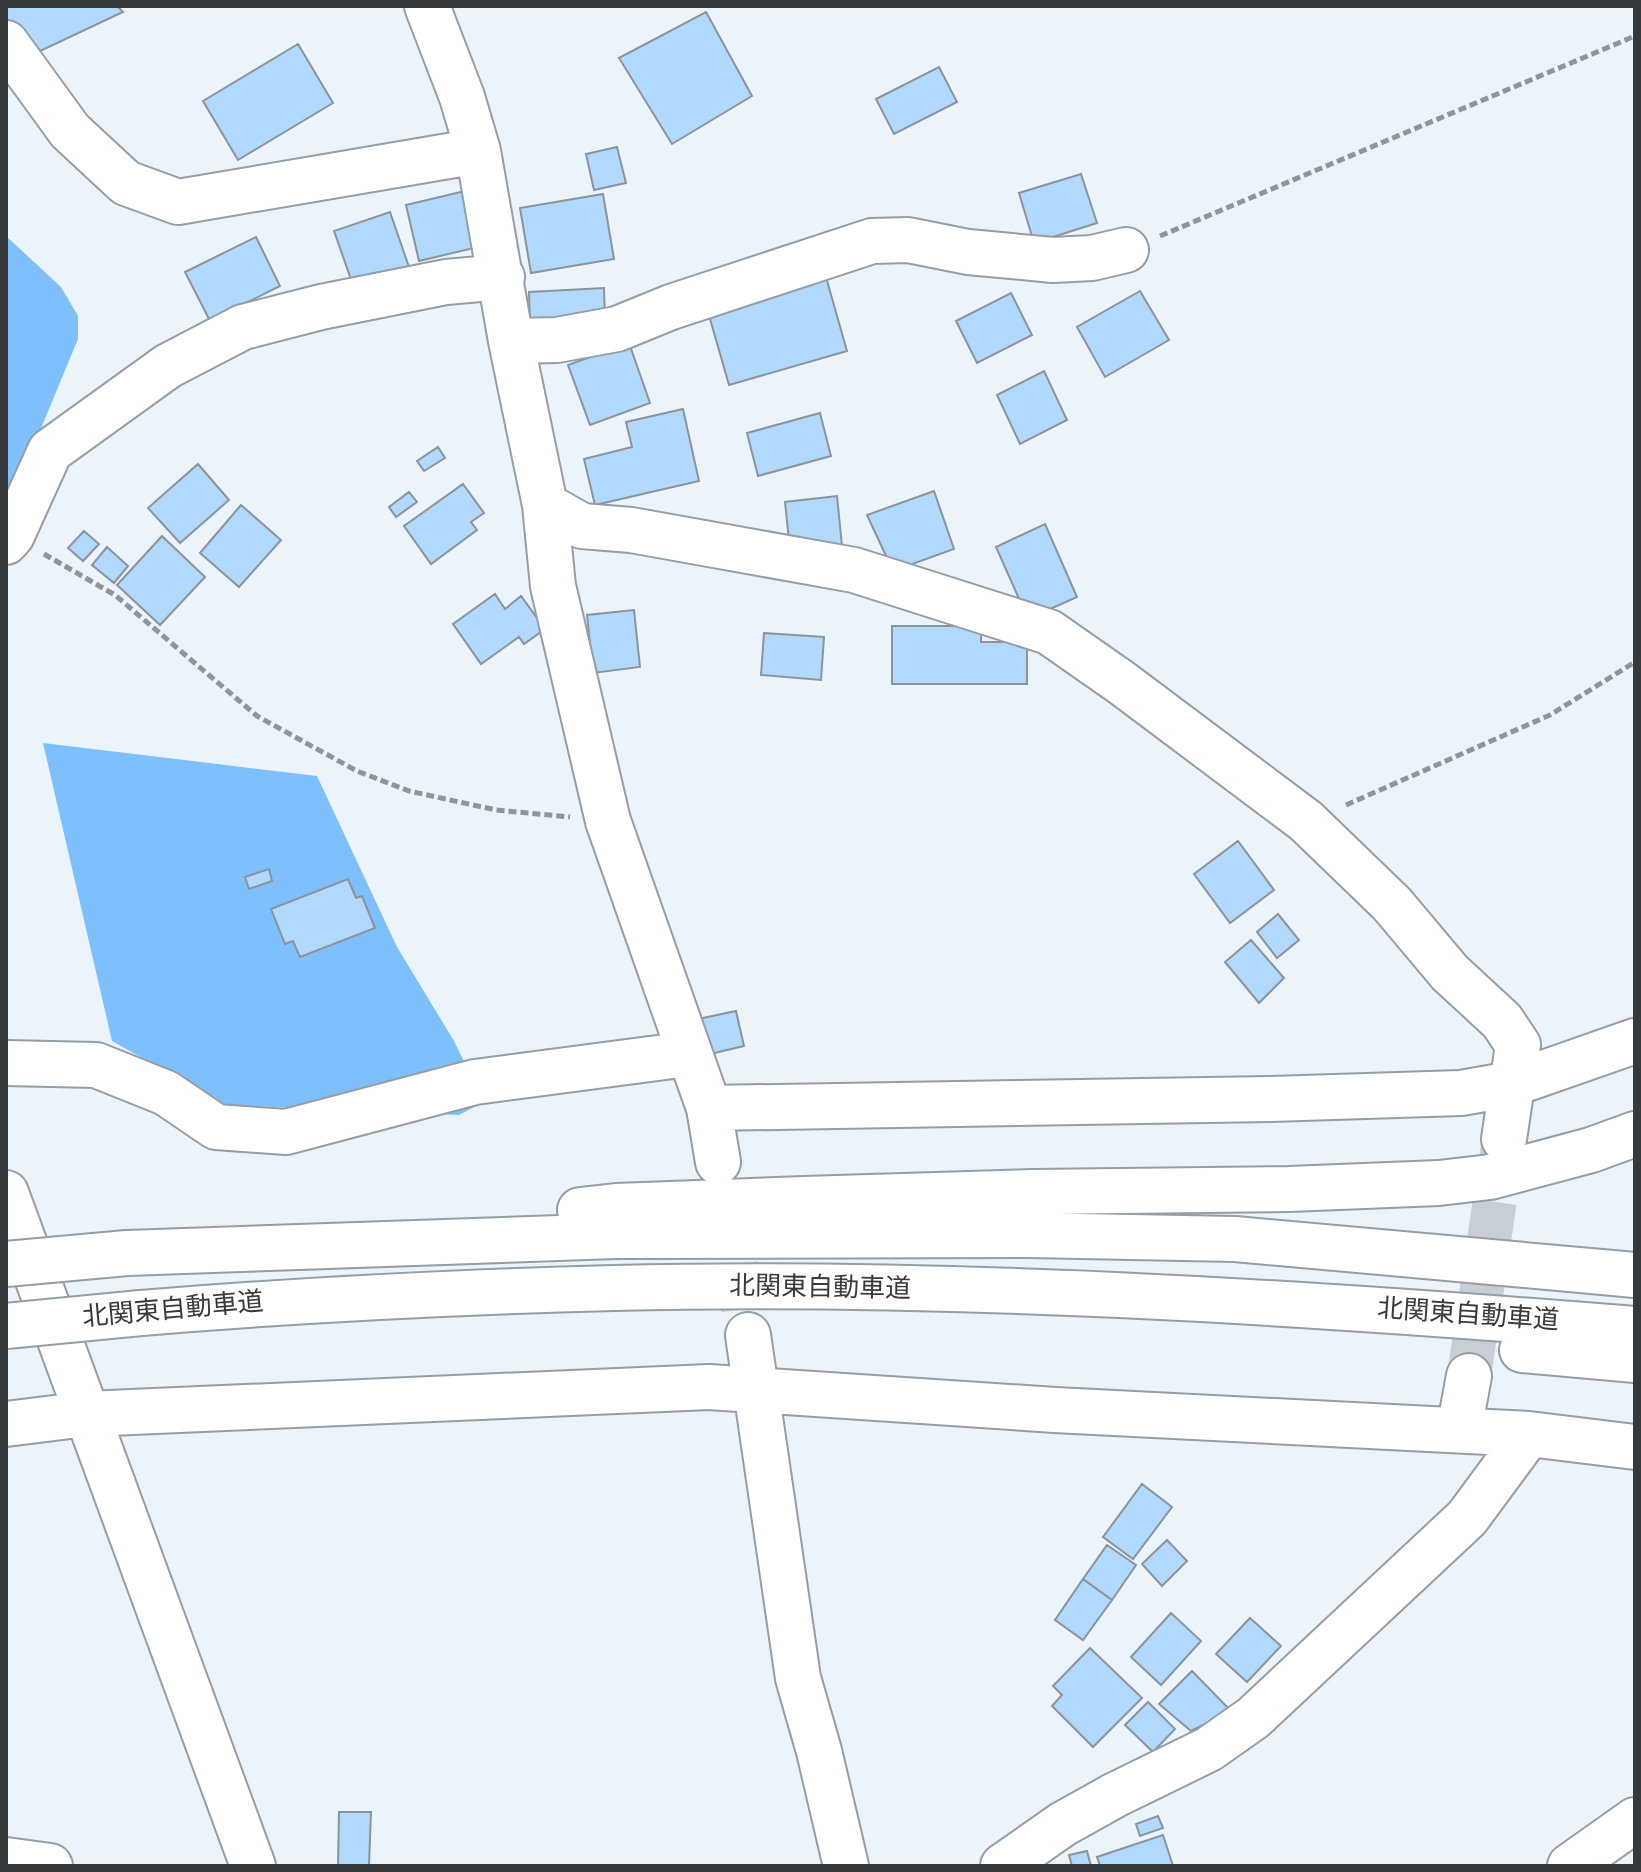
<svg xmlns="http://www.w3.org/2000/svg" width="1641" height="1872" font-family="Overpass,'Noto Sans JP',sans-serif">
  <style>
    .forest { fill: #7ec0fd }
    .building { fill: #b1d8fd; stroke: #8c939b; stroke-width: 2 }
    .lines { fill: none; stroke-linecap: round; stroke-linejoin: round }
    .minor-tunnel { stroke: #c7ced5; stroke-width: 44; stroke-dasharray: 44 22; stroke-linecap: butt }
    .minor-casing { stroke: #969da5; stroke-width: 48 }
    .highway-casing { stroke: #969da5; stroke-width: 48 }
    .path { stroke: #90959b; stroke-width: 5; stroke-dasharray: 8 4; stroke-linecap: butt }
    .minor { stroke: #fff; stroke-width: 44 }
    .highway { stroke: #fff; stroke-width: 44 }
    .highway-bridge-casing { stroke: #969da5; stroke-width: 48; stroke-linecap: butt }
    .highway-bridge { stroke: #fff; stroke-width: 44 }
    .labels { text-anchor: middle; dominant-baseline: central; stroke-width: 8; stroke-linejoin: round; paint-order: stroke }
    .street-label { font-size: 26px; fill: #373a3d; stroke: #fff }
  </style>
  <rect width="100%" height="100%" fill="#ebf3fb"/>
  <path class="forest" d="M 6,236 L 61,287 L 78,316 L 78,339 L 15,491 L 6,486 Z
    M 43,743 L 317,776 L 397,947 L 454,1041 L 475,1084 L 474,1107 L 459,1115 L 225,1105 L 112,1041 Z"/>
  <path class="building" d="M 6,6 L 117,6 L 123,12 L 19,61 L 6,43 Z
    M 706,12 L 752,96 L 672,144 L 619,58 Z
    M 298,44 L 333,103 L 238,160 L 203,101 Z
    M 939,67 L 957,102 L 894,134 L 876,99 Z
    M 617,147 L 626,183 L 594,190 L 586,154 Z
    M 1081,174 L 1097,223 L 1034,243 L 1019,193 Z
    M 465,191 L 478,247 L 419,261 L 406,205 Z
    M 603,194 L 614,259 L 531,273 L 520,208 Z
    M 390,212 L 409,267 L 353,285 L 334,231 Z
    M 256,237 L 280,286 L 210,321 L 185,272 Z
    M 824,270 L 847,351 L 729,385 L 706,305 Z
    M 604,288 L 605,321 L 530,325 L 529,292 Z
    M 1140,291 L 1169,340 L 1105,377 L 1077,327 Z
    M 1011,293 L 1032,335 L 977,363 L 956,321 Z
    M 629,343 L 650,403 L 590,425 L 568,365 Z
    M 1044,371 L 1067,420 L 1020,444 L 997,395 Z
    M 683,409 L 699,481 L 595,505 L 584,459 L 632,447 L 626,422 Z
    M 820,413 L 831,456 L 758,476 L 747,433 Z
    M 438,447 L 445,458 L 424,471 L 417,461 Z
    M 198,464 L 229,500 L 180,543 L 148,508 Z
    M 463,484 L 484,513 L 471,522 L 477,530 L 431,564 L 404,526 Z
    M 934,491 L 954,549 L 893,571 L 867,515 Z
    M 409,492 L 417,502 L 396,517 L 389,507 Z
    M 837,496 L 842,546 L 790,550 L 785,502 Z
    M 241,505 L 281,540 L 239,587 L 200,553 Z
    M 1045,524 L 1077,597 L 1028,619 L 996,547 Z
    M 84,531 L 99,544 L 83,561 L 68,548 Z
    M 162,536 L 205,577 L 160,625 L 117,585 Z
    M 107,547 L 128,566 L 114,583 L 92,565 Z
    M 495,594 L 505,609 L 521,596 L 545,629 L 524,644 L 519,637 L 481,664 L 453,624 Z
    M 634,610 L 640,667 L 593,673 L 587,615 Z
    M 892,626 L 981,626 L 981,642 L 1027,642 L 1027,684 L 892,684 Z
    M 764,633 L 824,637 L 821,680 L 761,675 Z
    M 1238,841 L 1274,890 L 1230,923 L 1194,874 Z
    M 269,869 L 272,881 L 249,889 L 245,877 Z
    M 348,879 L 356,898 L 362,896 L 375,928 L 300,957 L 293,941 L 285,944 L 271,909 Z
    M 1278,914 L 1299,940 L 1277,958 L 1257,932 Z
    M 1251,940 L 1284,978 L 1259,1003 L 1225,962 Z
    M 736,1011 L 744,1046 L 706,1055 L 698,1019 Z
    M 1142,1484 L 1172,1507 L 1133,1559 L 1103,1537 Z
    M 1167,1540 L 1187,1561 L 1162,1586 L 1142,1564 Z
    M 1107,1545 L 1136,1565 L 1112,1600 L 1083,1579 Z
    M 1083,1579 L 1112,1600 L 1083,1640 L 1055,1620 Z
    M 1171,1613 L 1201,1641 L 1161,1685 L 1131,1657 Z
    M 1250,1618 L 1281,1646 L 1247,1682 L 1216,1654 Z
    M 1090,1648 L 1142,1698 L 1093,1747 L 1052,1706 L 1062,1695 L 1053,1686 Z
    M 1192,1671 L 1231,1711 L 1191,1731 L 1159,1704 Z
    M 1148,1702 L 1175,1729 L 1153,1752 L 1125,1725 Z
    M 339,1812 L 371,1812 L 369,1866 L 338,1866 Z
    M 1158,1816 L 1163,1828 L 1140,1836 L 1136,1824 Z
    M 1163,1835 L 1173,1866 L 1100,1866 L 1097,1857 Z
    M 1087,1851 L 1091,1866 L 1072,1866 L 1069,1855 Z"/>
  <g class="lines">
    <path class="minor-tunnel" d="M 724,1200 L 748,1335
      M 1469,1376 L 1504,1139"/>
    <g class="minor-casing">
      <path id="minor" d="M 427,6 L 462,97 L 478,151 L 511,341 L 545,505 L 553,586 L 608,821 L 709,1108 L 718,1162
        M 6,43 L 70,131 L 126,183 L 178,202 L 478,151
        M 511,341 L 557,340 L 617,329 L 671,307 L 872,241 L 908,240 L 968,252 L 1053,260 L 1092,258 L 1126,250
        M 545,505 L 582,526 L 631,530 L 854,570 L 1049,632 L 1122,683 L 1306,821 L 1392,904 L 1450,973 L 1502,1021 L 1518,1045 L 1504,1139
        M 6,542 L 12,535 L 50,451 L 168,366 L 243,327 L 321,307 L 446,282 L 502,277
        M 6,1063 L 96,1065 L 166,1093 L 216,1127 L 286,1132 L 475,1082 L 688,1054
        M 709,1108 L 1271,1099 L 1461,1093 L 1512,1084 L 1635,1041
        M 6,1193 L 253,1866
        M 748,1335 L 798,1678 L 819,1751 L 846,1866
        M 6,1424 L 86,1414 L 709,1387 L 1055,1410 L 1529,1434 L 1635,1447
        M 1459,1430 L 1469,1376
        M 6,1860 L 50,1866
        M 1003,1866 L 1063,1824 L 1115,1795 L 1209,1749 L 1253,1718 L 1467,1518 L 1529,1434
        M 1570,1866 L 1635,1820"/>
    </g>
    <g class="highway-casing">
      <path id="highway" d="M 580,1210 L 616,1206 L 804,1199 L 1033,1192 L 1289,1189 L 1439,1183 L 1490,1177 L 1591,1150 L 1635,1134
        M 127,1253 L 616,1236 L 1028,1235 L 1235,1239 L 1635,1275
        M 141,1313 C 299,1300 456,1292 614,1288 C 955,1280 1296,1302 1635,1329
        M 1522,1350 L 1635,1360"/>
    </g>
    <path class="path" d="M 1160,236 L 1635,36
      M 44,554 L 115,595 L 257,716 L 357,771 L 409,791 L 496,810 L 570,817
      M 1346,805 L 1550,715 L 1635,662"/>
    <use href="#minor" class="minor"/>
    <use href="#highway" class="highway"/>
    <g class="highway-bridge-casing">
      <path id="highway-bridge" d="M 6,1264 L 127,1253
        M 6,1326 L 141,1313"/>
    </g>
    <use href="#highway-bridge" class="highway-bridge"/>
  </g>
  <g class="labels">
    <g class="street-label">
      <text transform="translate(820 1289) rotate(1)">北関東自動車道</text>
      <text transform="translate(173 1311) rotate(-5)">北関東自動車道</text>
      <text transform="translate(1468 1316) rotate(4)">北関東自動車道</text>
    </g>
  </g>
  <rect width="1641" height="1872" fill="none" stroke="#373a3d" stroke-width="16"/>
</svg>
